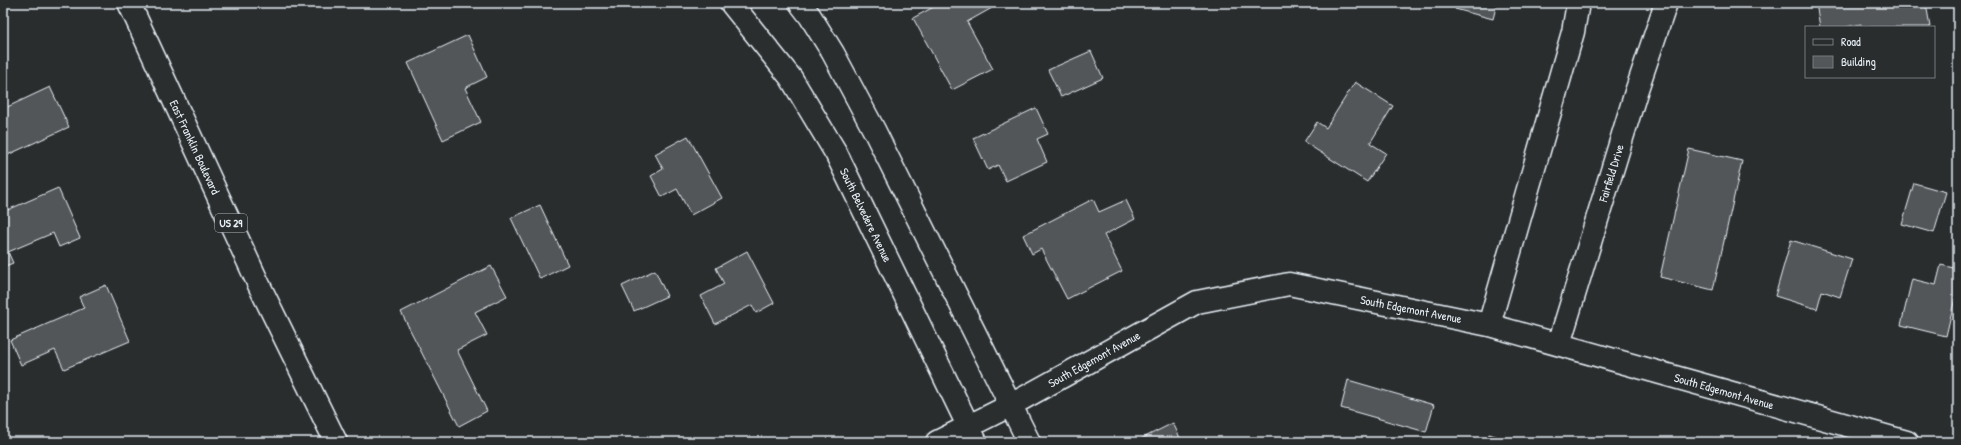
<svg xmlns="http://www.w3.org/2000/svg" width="1961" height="445" font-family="'Patrick Hand',sans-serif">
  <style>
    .building { fill: #535759; stroke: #e8f1f8 }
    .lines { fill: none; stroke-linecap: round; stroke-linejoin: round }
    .street-casing { stroke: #e8f1f8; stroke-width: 25 }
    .primary-casing { stroke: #e8f1f8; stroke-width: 25 }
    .street { stroke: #2a2d2e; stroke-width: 22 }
    .primary { stroke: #2a2d2e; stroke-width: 22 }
    .labels { text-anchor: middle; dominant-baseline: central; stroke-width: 3; stroke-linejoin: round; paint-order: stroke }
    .shield { fill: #2a2d2e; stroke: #afb6bb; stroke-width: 1 }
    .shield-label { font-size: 11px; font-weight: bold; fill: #e8f1f8 }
    .street-label { font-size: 12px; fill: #e8f1f8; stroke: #2a2d2e }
  </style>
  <rect width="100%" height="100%" fill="#2a2d2e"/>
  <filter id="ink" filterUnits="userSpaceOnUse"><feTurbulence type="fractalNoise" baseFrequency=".025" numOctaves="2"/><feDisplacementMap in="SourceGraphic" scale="8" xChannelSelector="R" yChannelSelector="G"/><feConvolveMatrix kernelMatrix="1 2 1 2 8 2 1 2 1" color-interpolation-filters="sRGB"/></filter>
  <g filter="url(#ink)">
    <path class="building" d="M 3,3 L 14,3 L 14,4 L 3,8 Z
      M 941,3 L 999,4 L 967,22 L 993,69 L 952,90 L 913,18 Z
      M 1456,3 L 1497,3 L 1493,19 L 1455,9 Z
      M 1816,3 L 1926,3 L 1930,27 L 1862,27 L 1861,24 L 1845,27 L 1820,27 Z
      M 468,35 L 487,77 L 465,88 L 481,122 L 443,140 L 408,63 Z
      M 1091,51 L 1103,78 L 1061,97 L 1048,70 Z
      M 1355,82 L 1393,106 L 1370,143 L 1386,153 L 1367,182 L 1304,142 L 1317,122 L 1326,128 Z
      M 50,87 L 69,127 L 3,157 L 3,109 Z
      M 1036,108 L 1048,134 L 1037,139 L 1047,162 L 1006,181 L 998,165 L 988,170 L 973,138 Z
      M 688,136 L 722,198 L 691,215 L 677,189 L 662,197 L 651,176 L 663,169 L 655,154 Z
      M 1689,149 L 1742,161 L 1713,290 L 1660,277 Z
      M 1914,183 L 1946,192 L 1934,233 L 1902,224 Z
      M 58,188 L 80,238 L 59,247 L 53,233 L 8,252 L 13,263 L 3,267 L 3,212 Z
      M 1093,199 L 1099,212 L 1126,200 L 1135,219 L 1104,235 L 1122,271 L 1067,299 L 1041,249 L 1032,254 L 1023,235 Z
      M 540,205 L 568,265 L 540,279 L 511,218 Z
      M 1791,240 L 1852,259 L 1840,297 L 1822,291 L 1817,309 L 1775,296 Z
      M 747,251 L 774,303 L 756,313 L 752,305 L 715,324 L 701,296 L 724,284 L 716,268 Z
      M 1941,265 L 1958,269 L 1958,285 L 1946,336 L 1901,325 L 1912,279 L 1936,285 Z
      M 491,266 L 507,296 L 475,312 L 487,335 L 457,350 L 487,411 L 459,426 L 401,312 Z
      M 655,270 L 667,296 L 634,311 L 622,286 Z
      M 106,285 L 130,341 L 64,369 L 55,350 L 21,365 L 10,340 L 84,308 L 79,297 Z
      M 1348,380 L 1434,405 L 1426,432 L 1341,408 Z
      M 1173,423 L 1182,442 L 1135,442 Z
      M 1489,434 L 1515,442 L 1487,442 Z"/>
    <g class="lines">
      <g class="street-casing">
        <path id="street" d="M 731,3 L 791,78 L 836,153 L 976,442
          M 800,3 L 810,16 L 833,53 L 874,130 L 1029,442
          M 1489,325 L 1573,32 L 1578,3
          M 1559,344 L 1636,92 L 1666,3
          M 937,442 L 1011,405 L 1197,302 L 1289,284 L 1489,325 L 1907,442"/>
      </g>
      <g class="primary-casing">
        <path id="primary" d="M 129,3 L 259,285 L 336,442"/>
      </g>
      <use href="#street" class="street"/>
      <use href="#primary" class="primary"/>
    </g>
  </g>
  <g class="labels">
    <rect class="shield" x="215" y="214" width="32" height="18" rx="3"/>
    <g class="shield-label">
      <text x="231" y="223">US 29</text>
    </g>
    <g class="street-label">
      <text transform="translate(195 147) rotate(65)">East Franklin Boulevard</text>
      <text transform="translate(1611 173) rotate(-73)">Fairfield Drive</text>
      <text transform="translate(866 215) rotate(64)">South Belvedere Avenue</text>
      <text transform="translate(1411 309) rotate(11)">South Edgemont Avenue</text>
      <text transform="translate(1094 359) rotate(-29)">South Edgemont Avenue</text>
      <text transform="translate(1724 391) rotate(16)">South Edgemont Avenue</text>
    </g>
  </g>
  <rect width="1961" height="445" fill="none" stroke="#2a2d2e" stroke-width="16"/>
  <rect x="8" y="8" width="1945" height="429" fill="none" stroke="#e8f1f8" stroke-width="1.5" filter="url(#ink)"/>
  <rect x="1805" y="26" width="130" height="52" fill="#2a2d2e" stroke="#767b7f"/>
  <rect x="1813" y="39" width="20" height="6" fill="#2a2d2e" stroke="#767b7f"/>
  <text x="1841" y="46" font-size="12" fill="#e8f1f8">Road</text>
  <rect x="1813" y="56" width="20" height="12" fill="#535759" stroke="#767b7f"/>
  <text x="1841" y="66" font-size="12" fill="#e8f1f8">Building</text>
</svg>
